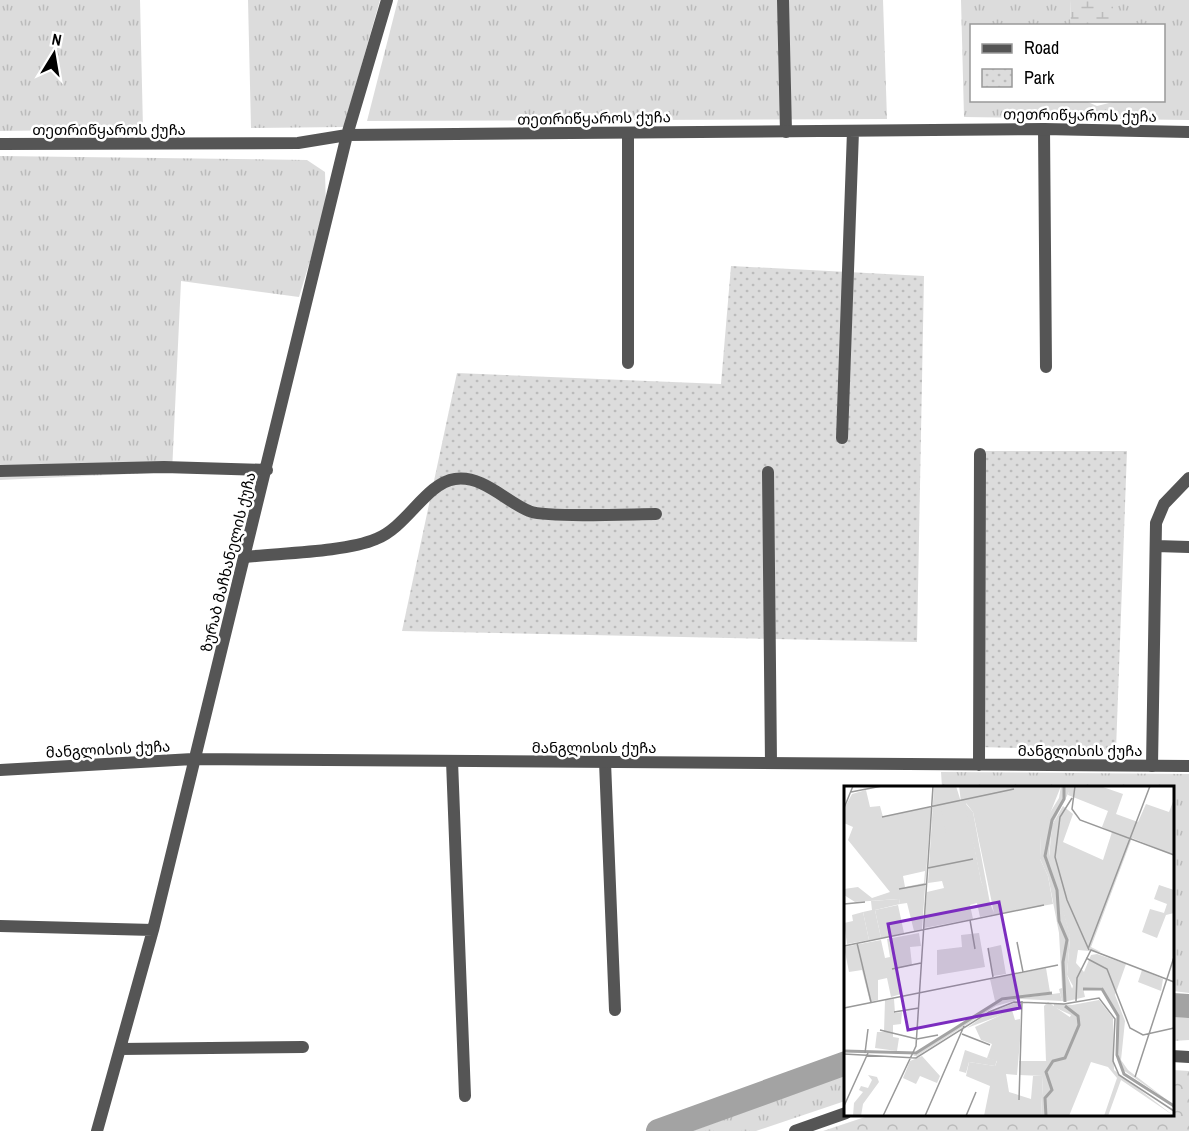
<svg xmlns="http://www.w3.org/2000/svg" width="1189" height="1131" font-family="'Archivo Narrow','Noto Sans Georgian',sans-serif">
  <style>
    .grass { fill: url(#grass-tufts) }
    .forest { fill: url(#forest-crowns) }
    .wetland { fill: url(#wetland-marsh) }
    .park { fill: url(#park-dots) }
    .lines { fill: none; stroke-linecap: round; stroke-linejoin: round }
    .canal { stroke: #a3a3a3; stroke-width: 24 }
    .service { stroke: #555; stroke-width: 12 }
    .minor { stroke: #555; stroke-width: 12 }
    .labels { text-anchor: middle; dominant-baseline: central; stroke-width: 5; stroke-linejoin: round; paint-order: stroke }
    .street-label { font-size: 15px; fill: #000; stroke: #fff }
    .inset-river { fill: none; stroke: #a3a3a3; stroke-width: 3 }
    .inset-road { fill: none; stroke: #999; stroke-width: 1.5 }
    .view { fill: #7b2cbf; fill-opacity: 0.15; stroke: #7b2cbf; stroke-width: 3 }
    .inset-edge { fill: none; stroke: #000; stroke-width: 3 }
  </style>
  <defs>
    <pattern id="grass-tufts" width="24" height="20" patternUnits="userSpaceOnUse" patternTransform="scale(1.5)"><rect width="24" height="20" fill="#dcdcdc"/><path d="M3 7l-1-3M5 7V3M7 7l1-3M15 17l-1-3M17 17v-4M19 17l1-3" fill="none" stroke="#bbb"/></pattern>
    <pattern id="forest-crowns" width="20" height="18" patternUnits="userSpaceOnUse" patternTransform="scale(1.5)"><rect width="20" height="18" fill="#dcdcdc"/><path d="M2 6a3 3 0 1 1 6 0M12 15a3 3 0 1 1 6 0" fill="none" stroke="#bbb"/></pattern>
    <pattern id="wetland-marsh" width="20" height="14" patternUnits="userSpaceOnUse" patternTransform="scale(1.5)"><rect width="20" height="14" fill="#dcdcdc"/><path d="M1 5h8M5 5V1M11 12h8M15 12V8" fill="none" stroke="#bbb"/></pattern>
    <pattern id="park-dots" width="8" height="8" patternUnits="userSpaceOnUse" patternTransform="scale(1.5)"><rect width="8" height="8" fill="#dcdcdc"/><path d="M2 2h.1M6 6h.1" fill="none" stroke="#bbb" stroke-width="1.8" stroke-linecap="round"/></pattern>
  </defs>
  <rect width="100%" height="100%" fill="#fff"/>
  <path class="grass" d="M 0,0 L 140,0 L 143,129 L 0,131 Z
    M 248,0 L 380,0 L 344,127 L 251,128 Z
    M 398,0 L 883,0 L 887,119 L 367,121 Z
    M 961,0 L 1070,0 L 1071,25 L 972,26 L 972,100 L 1083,100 L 1097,106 L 1117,101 L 1164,100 L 1164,26 L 1113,25 L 1113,0 L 1189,0 L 1189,120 L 964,117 Z
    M 0,156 L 307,160 L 325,172 L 326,208 L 299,297 L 181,281 L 172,472 L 0,480 Z
    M 941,772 L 1189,774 L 1189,993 L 1173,991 L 1172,788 L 942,787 Z
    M 1172,1017 L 1189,1018 L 1189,1040 L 1173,1041 Z
    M 845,1075 L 845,1101 L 756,1131 L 692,1131 Z"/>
  <path class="forest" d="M 1173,1070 L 1189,1071 L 1189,1131 L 823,1131 L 874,1114 L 1172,1114 Z"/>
  <path class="wetland" d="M 1070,0 L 1113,0 L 1113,25 L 1071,25 Z"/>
  <path class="park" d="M 731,266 L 924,276 L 917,642 L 402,631 L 457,373 L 721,384 Z
    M 986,451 L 1127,451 L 1116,750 L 977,747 Z"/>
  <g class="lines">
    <path class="canal" d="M 1172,1005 L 1189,1006
      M 658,1131 L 846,1063"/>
    <path class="service" d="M 783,0 L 786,132
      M 1044,129 L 1046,367
      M 628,133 L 628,363
      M 768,472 L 771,763
      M 1156,546 L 1189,547
      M 245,557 C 280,553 346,552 376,539 C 407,527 426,483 455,479 C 483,475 505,501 529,511 C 543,518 634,514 656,514
      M 452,761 L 465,1096
      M 605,762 L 615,1010
      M 1152,766 L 1156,523 L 1164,504 L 1189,478"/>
    <path class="minor" d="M 0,144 L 298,143 L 347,135 L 1044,129 L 1189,132
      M 842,438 L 853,131
      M 0,471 L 164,467 L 267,470
      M 979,765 L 980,454
      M 0,770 L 193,759 L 1189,766
      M 0,926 L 153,930
      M 120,1049 L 303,1047
      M 1172,1056 L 1189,1057
      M 97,1131 L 153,930 L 347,135 L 387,0
      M 795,1131 L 846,1113"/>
  </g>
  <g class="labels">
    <g class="street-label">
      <text transform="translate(1080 115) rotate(1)">თეთრიწყაროს ქუჩა</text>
      <text transform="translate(594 118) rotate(-1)">თეთრიწყაროს ქუჩა</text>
      <text x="109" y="129">თეთრიწყაროს ქუჩა</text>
      <text transform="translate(228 562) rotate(-76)">ზურაბ მაჩხანელის ქუჩა</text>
      <text x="594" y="747">მანგლისის ქუჩა</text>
      <text transform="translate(108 749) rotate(-3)">მანგლისის ქუჩა</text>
      <text x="1080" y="750">მანგლისის ქუჩა</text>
    </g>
  </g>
  <g transform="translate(844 786)">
    <rect width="330" height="330" fill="#fff"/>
    <path d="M 90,0 L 112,0 L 117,16 L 115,0 L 217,0 L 197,50 L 196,73 L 204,90 L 209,118 L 136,131 L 133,117 L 126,119 L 129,133 L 80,142 L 83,106 L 100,102 L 98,95 L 84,97 ZM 122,17 L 129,26 L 150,127 L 137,95 ZM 226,0 L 256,0 L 279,8 L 272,28 L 294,36 L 302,18 L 325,26 L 330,13 L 330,69 L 288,52 L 247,161 L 257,166 L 234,164 L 232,177 L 240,186 L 247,169 L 253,168 L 282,178 L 271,209 L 281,235 L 277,274 L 284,284 L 323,314 L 279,284 L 275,273 L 275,230 L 258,201 L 239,202 L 241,211 L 224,215 L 229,200 L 223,189 L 226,151 L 205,72 L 208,39 L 219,20 L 229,28 L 219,56 L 259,74 L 268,46 L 258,41 L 264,25 L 224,9 ZM 22,4 L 26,21 L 36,20 L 39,31 L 87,21 L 78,143 L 70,145 L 63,117 L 56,118 L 55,113 L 11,116 L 0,109 L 0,103 L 14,101 L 28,112 L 46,106 L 4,54 L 9,41 L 0,37 L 0,23 L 8,8 ZM 81,85 L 80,97 L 61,101 L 59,90 ZM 315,99 L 330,104 L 330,127 L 322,129 L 313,152 L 298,146 L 306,123 L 320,127 L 323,118 L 310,113 ZM 54,119 L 60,147 L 37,152 L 31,124 ZM 19,126 L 25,154 L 3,158 L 0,137 L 9,135 L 8,129 ZM 75,147 L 77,160 L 66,161 L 68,179 L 52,183 L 57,208 L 47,211 L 43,192 L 34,194 L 34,214 L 26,216 L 18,184 L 5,186 L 0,161 L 37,154 L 41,172 L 46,171 L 43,153 ZM 202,182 L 206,206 L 151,215 L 146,193 ZM 216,207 L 218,215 L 177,213 L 152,220 L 73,270 L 69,270 L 156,215 ZM 50,213 L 51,227 L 58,226 L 57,238 L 49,239 L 49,251 L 55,252 L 53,265 L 31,262 L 33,246 L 40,246 L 41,214 ZM 255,214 L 269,232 L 270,284 L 330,330 L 277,294 L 264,330 L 260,330 L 273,292 L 264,281 L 247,276 L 225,330 L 197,330 L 199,290 L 175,289 L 175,275 L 202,275 L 227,229 L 210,221 L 210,217 L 228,219 ZM 121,264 L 143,272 L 153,274 L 151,280 L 125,276 L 122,287 L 115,285 Z" fill="#dcdcdc" fill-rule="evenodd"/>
    <path d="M 217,0 L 226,0 L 226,4 L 208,39 L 205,68 L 226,150 L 223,189 L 230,208 L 224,215 L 218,215 L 215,203 L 218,202 L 215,147 L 204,90 L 196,73 L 197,41 L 215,12 ZM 298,184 L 319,193 L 317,205 L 294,196 ZM 171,217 L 176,217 L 176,222 L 123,242 L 144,227 Z" fill="#dcdcdc"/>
    <path d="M 121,17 L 129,26 L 148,128 L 137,95 Z" fill="#dcdcdc"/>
    <path d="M 97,21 L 102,48 L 88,51 L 90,24 ZM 55,113 L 56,118 L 31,124 L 37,152 L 25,154 L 19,126 L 28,124 L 27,115 ZM 135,147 L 141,181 L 93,189 L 93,164 L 118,161 L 117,149 ZM 157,159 L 162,188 L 149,190 L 144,162 ZM 204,216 L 230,234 L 220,260 L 202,275 L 200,220 ZM 168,224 L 171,234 L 176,233 L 176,255 L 173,289 L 162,288 L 165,306 L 187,313 L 189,290 L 199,290 L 197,330 L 140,330 L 146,300 L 122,290 L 125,276 L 151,280 L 153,275 L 143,272 L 148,258 L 137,254 L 131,241 ZM 78,270 L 96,290 L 93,297 L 76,290 L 72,298 L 59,292 L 66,275 ZM 24,289 L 33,291 L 35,296 L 19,318 L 17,330 L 9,330 L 10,317 L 19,306 L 15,304 L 17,300 L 24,302 L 28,294 Z" fill="#dcdcdc"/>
    <path class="inset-river" d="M 220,0 L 220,13 L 208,34 L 201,70 L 213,104 L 215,135 L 223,154 L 219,176 L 221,216M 239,203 L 258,203 L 274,230 L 273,269 L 280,288 L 330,320M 0,265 L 72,267 L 158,213 L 208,207M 202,330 L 201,312 L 208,304 L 202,286 L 209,275 L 221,272 L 235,239 L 234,230 L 221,220"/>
    <path class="inset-road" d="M 231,0 L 228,23 L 236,34 L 330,69M 7,6 L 38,0M 228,12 L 216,31 L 211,71 L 223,114 L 245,164M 0,22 L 9,0M 38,31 L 170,3M 84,82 L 129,73M 55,103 L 83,98M 0,118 L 21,116M 126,134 L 131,163M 173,156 L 179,186M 13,157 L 27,216M 0,160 L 200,119M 144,162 L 149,191M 244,163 L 306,0M 242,172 L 263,183 L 286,242 L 299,249 L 330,242M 48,183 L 77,177M 232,215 L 233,192 L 247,164 L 330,196M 0,222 L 214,179M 50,226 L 75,222M 36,244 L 73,253 L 94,249M 118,248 L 146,259M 21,267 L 24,243M 0,268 L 72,272 L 145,226 L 170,216 L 220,218 L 255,212 L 271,233 L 269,275 L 275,289 L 330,325M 291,291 L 330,171M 175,314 L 178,215M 0,320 L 24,267M 39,330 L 72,260 L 89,0M 81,330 L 120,240M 122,330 L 132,306"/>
    <path class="view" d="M 155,116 L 176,222 L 64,244 L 44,138 Z"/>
    <rect width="330" height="330" class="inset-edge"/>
  </g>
  <rect x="970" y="24" width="195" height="78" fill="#ffffff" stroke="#999999" stroke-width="1.5"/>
  <rect x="982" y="44" width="30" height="9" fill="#555555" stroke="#999999" stroke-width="1.5"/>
  <text x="1024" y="54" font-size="18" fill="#000000">Road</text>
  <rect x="982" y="69" width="30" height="18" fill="url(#park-dots)" stroke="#999999" stroke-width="1.5"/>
  <text x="1024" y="84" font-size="18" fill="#000000">Park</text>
  <g transform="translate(54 54) rotate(11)" stroke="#ffffff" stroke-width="4.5" paint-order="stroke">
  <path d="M0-4.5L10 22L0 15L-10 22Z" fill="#000000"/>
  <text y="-9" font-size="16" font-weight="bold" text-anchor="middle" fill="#000000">N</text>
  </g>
</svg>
